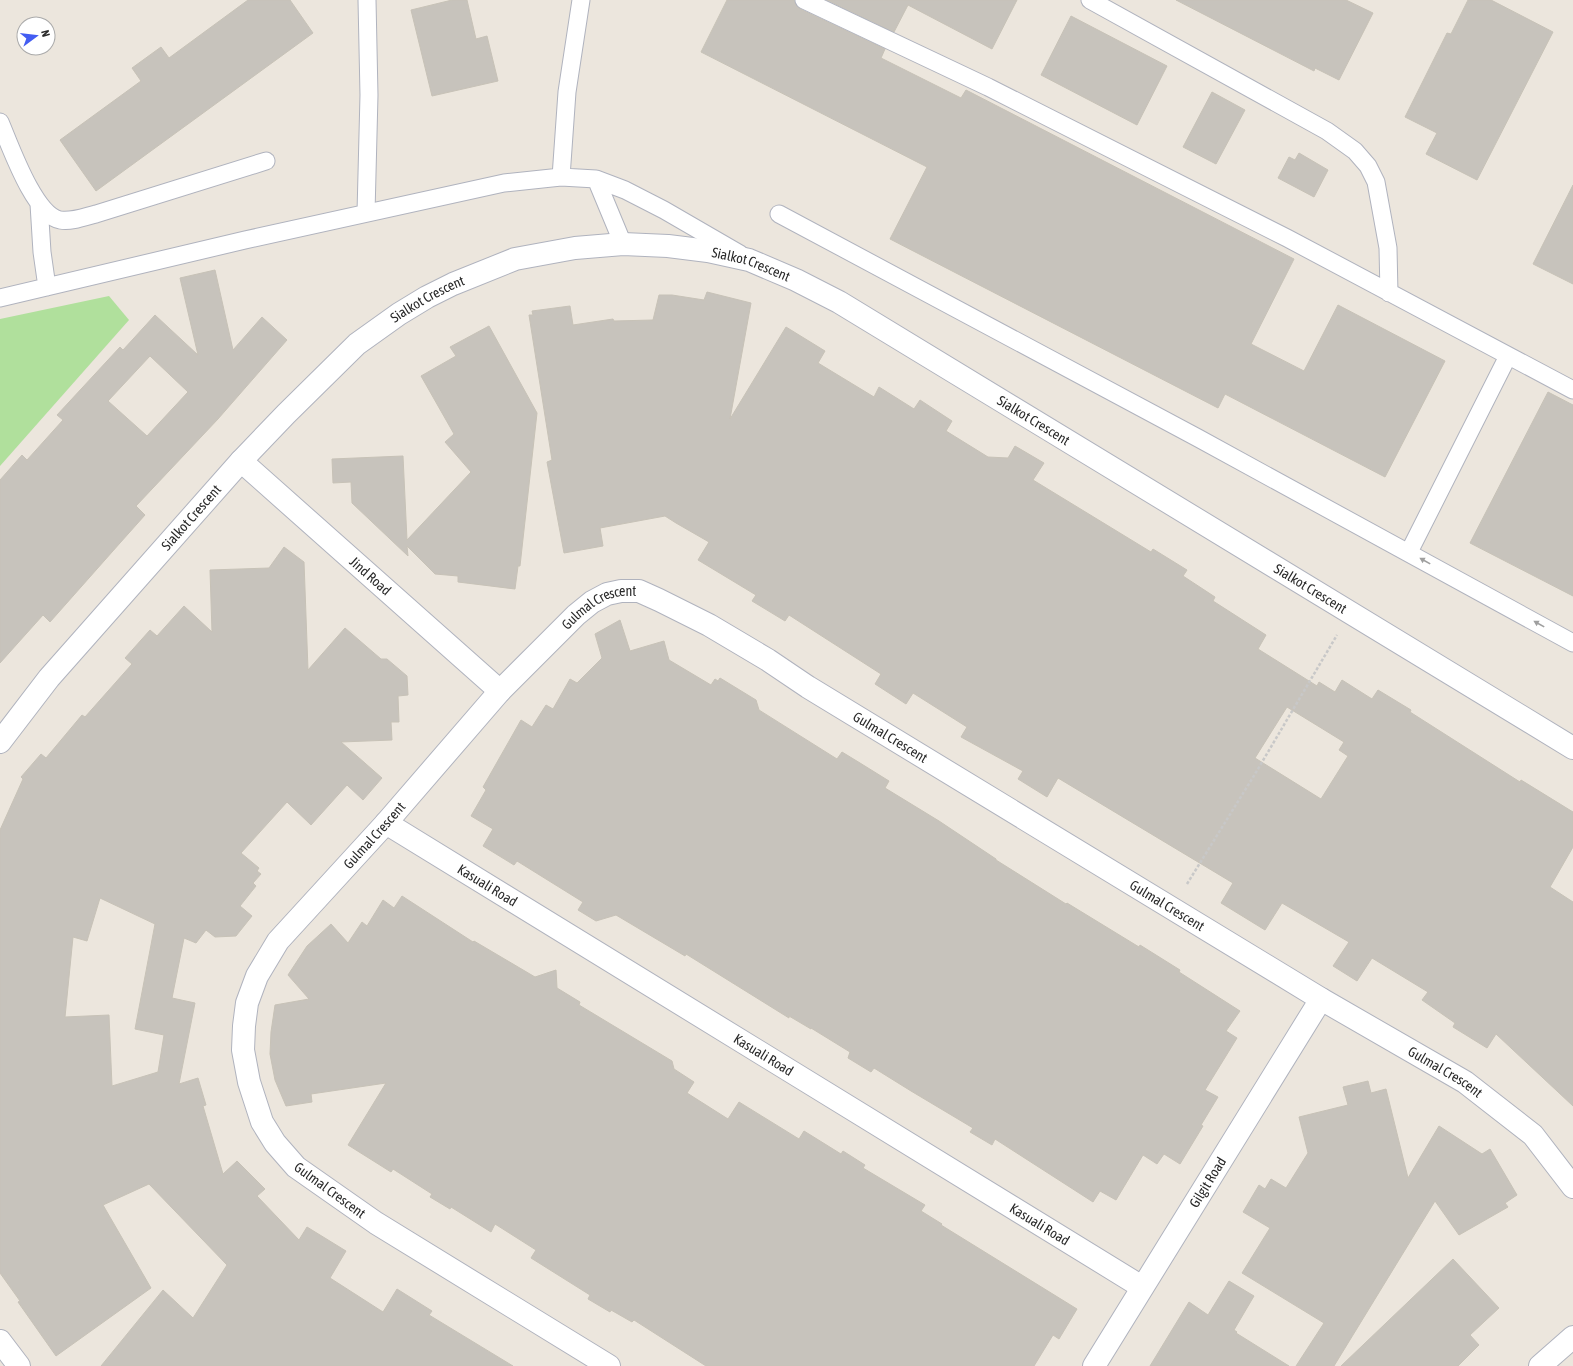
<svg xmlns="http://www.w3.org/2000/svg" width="1573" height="1366" font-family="'Asap Condensed',sans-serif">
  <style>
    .green { fill: #b0e09c }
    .building { fill: #c7c3bc; stroke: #c7c2b7; fill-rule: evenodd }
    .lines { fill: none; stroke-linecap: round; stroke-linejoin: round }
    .service-casing { stroke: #b0b3be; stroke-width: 19 }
    .minor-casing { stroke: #b0b3be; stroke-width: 24 }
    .path { stroke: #c8c8c8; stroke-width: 2.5; stroke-dasharray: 3 2; stroke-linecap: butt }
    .service { stroke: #fff; stroke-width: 17 }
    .minor { stroke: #fff; stroke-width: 22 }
    .oneway { fill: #9f9f9f }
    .labels { text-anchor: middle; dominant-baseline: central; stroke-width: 3.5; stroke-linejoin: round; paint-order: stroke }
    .street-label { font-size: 14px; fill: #2a2a2a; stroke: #fff }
  </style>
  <rect width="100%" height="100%" fill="#ece6dd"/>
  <path class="green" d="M 109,296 L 129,320 L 0,466 L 0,319 Z"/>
  <path class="building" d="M 248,0 L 290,0 L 313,33 L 96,191 L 60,140 L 141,81 L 132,68 L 161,47 L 169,58 Z
    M 452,0 L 467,0 L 476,39 L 487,36 L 498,81 L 432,96 L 411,10 Z
    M 727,0 L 794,0 L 796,5 L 800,9 L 885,49 L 881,58 L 961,98 L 966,90 L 1294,259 L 1251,344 L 1304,371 L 1338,305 L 1445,361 L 1385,477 L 1225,394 L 1218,408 L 890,239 L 927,167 L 701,52 Z
    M 827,0 L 1017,0 L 992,49 L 908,5 L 894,32 Z
    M 1176,0 L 1346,0 L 1373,13 L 1339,80 L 1315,68 L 1314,71 Z
    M 1468,0 L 1491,0 L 1553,32 L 1477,180 L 1426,154 L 1437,133 L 1405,117 L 1447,33 L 1451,34 Z
    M 1071,16 L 1167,66 L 1137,125 L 1041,75 Z
    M 1212,92 L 1245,110 L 1216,164 L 1183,147 Z
    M 1299,153 L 1328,170 L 1314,197 L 1278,178 L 1289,157 L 1295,160 Z
    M 1573,185 L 1573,284 L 1533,264 Z
    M 215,270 L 233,350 L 262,317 L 287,340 L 218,419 L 136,506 L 145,515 L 120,543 L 50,622 L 43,615 L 0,663 L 0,480 L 22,455 L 27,460 L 63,420 L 57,415 L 120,347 L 123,350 L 155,315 L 198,355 L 180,278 ZM 150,356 L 188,392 L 147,436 L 108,401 Z
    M 707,292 L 751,303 L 730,419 L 786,327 L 825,351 L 818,363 L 874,397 L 879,387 L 914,409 L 920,400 L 952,421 L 946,431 L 988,457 L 1008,458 L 1015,446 L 1044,463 L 1033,480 L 1151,552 L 1153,549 L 1187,570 L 1183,576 L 1215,597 L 1213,601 L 1266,635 L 1258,649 L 1317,686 L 1319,682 L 1335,692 L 1342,680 L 1372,699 L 1378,690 L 1411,710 L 1410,712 L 1520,782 L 1521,780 L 1573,812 L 1573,847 L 1550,887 L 1573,902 L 1573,1106 L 1496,1034 L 1487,1048 L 1453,1027 L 1455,1023 L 1422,1000 L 1428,992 L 1372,958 L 1357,981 L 1333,966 L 1349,942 L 1282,903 L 1265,930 L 1221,903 L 1233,883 L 1058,778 L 1047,797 L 1018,779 L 1023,771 L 961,737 L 967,727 L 913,693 L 906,704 L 875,684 L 881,674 L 789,615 L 785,621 L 752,601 L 756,595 L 698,560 L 709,542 L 676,523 L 665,516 L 600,528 L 603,546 L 564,553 L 547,462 L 552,460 L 529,315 L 533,315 L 532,311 L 570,306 L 573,325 L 613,319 L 614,321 L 653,320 L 659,295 L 672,295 L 704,300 ZM 1287,707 L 1344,742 L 1339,750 L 1348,756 L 1321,799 L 1255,758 Z
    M 489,326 L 537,413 L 520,566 L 518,566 L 515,589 L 458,582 L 458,576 L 435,574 L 407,546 L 408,556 L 352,503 L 351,482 L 333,483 L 332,459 L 403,456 L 407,540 L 471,472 L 445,442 L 454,434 L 421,376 L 456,356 L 450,347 Z
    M 1548,392 L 1573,405 L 1573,596 L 1470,543 Z
    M 284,547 L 304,562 L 308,670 L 345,628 L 381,659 L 387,659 L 407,676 L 408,695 L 398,696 L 399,722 L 391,722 L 392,740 L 341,742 L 382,778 L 363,800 L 347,785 L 311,825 L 287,802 L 241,853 L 259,868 L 257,871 L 261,874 L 253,883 L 256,886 L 240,906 L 252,916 L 236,936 L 215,937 L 206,930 L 196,943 L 184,938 L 172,998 L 195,1003 L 179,1084 L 198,1078 L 206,1105 L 203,1106 L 223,1174 L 237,1161 L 265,1189 L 257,1196 L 299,1240 L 307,1227 L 346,1251 L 330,1278 L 383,1312 L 397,1289 L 432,1311 L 429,1315 L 513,1366 L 101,1366 L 163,1290 L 193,1318 L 227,1265 L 149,1184 L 103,1205 L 151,1288 L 56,1356 L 18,1302 L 20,1301 L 0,1273 L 0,830 L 23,779 L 21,777 L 41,754 L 46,758 L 82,715 L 85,717 L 132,664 L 125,658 L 150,630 L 157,636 L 184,606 L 212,632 L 210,570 L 269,568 ZM 100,898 L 155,924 L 135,1029 L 164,1035 L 158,1072 L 112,1086 L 109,1015 L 65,1017 L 73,937 L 87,941 Z
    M 620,620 L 630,651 L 664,641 L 669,660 L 711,685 L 715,679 L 718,681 L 720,678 L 756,700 L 759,710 L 837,759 L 842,752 L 860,763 L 889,781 L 885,788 L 939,821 L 996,859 L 996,860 L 1066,904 L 1067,903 L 1139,947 L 1140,945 L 1180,970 L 1179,972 L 1240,1011 L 1226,1031 L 1237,1038 L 1205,1090 L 1218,1097 L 1201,1125 L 1203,1126 L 1180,1164 L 1164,1154 L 1157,1164 L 1143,1155 L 1116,1200 L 1100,1191 L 1093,1202 L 995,1139 L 992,1145 L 970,1132 L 973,1128 L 911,1091 L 874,1068 L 871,1072 L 848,1058 L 850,1052 L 811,1028 L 811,1029 L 789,1016 L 789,1018 L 686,954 L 685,956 L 616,915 L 596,921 L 578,910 L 583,902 L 517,861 L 514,865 L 483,846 L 493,829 L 471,816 L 486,790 L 483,787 L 521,720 L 532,727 L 546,705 L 553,709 L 570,679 L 577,683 L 602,658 L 595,634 Z
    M 402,896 L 473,942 L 474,941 L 535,977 L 556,970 L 557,988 L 580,1002 L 579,1005 L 672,1061 L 674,1069 L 694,1082 L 687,1093 L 728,1119 L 739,1102 L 799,1139 L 804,1131 L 841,1154 L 843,1151 L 865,1165 L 863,1168 L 925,1205 L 921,1211 L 942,1224 L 941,1225 L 1077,1309 L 1059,1339 L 1053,1335 L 1034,1366 L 706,1366 L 634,1320 L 632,1322 L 611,1310 L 610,1312 L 588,1299 L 590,1295 L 531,1258 L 536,1250 L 495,1224 L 491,1232 L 451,1207 L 450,1209 L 430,1197 L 432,1194 L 393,1169 L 391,1172 L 348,1145 L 386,1083 L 311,1094 L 312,1102 L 286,1106 L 275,1080 L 270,1054 L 271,1032 L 275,1005 L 309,999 L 288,975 L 307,946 L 331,924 L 348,943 L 362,922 L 367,926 L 383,900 L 394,908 Z
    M 1368,1081 L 1371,1093 L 1386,1089 L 1408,1178 L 1439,1126 L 1482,1154 L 1490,1149 L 1517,1195 L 1505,1203 L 1508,1207 L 1459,1235 L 1435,1201 L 1334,1366 L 1296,1366 L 1324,1323 L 1242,1273 L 1270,1228 L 1243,1212 L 1259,1185 L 1265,1189 L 1271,1179 L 1286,1188 L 1308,1153 L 1299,1117 L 1348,1105 L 1343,1087 Z
    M 1453,1259 L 1499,1308 L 1470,1335 L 1479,1345 L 1458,1366 L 1341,1366 Z
    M 1229,1281 L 1254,1296 L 1234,1330 L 1237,1332 L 1236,1333 L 1289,1366 L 1150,1366 L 1189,1302 L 1208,1315 Z"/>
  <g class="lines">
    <g class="service-casing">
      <path id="service" d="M 804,0 L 988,87 L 1287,238 L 1573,390
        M 1090,0 L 1327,131 L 1355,151 L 1368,166 L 1376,182 L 1388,248 L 1389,293
        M 0,122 C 10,145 34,215 60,220 C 72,222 84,217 96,214 L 266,161
        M 561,177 L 567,92 L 581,0
        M 596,179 L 623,244
        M 39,204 L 42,252 L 47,287
        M 366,213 L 369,95 L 367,0
        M 779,214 L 1198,438 L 1573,643
        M 0,298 L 245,240 L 504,183 L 561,177 L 596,179 L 625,190 L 664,210 L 740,254
        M 1409,552 L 1508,356"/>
    </g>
    <g class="minor-casing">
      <g id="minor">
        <path id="s1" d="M 241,461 L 500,691"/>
        <path id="s2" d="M 0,742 L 49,678 L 241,461 L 286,414 L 357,344 L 399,314 L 427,297 L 453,284 L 515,259 L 575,248 L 623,244 L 668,246 L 708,251 L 749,260 L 796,280 L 839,302 L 1573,748"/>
        <path id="s3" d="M 386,823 L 1142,1287"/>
        <path d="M 0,1341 L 19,1366"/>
        <path id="s4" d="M 609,1366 L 376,1223 L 296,1167 L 275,1143 L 262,1122 L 249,1082 L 243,1050 L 244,1026 L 247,1003 L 257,976 L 278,941 L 386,823 L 500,691 L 576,615 L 592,602 L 607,594 L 621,591 L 639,591 L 659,600 L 709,625 L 768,660 L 808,687 L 1321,999 L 1465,1082 L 1533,1135 L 1573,1187"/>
        <path id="s5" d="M 1094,1366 L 1321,999"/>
        <path d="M 1540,1366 L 1573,1337"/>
      </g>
    </g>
    <path class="path" d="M 1187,884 L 1255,774 L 1337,635"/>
    <use href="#service" class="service"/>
    <use href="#minor" class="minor"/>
  </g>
  <defs><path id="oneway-solid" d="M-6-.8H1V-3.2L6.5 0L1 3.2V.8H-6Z"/></defs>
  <g class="oneway">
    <use href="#oneway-solid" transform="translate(1425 561) rotate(-151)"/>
    <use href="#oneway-solid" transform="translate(1539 624) rotate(-151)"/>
  </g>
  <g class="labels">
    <g class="street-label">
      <text stroke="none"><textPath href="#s2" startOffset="955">Sialkot Crescent</textPath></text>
      <text stroke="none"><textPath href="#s2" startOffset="619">Sialkot Crescent</textPath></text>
      <text stroke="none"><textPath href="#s2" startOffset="1279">Sialkot Crescent</textPath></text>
      <text stroke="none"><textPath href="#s2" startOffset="295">Sialkot Crescent</textPath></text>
      <text stroke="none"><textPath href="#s1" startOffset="173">Jind Road</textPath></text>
      <text stroke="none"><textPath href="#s2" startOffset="1603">Sialkot Crescent</textPath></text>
      <text stroke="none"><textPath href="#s4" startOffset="1086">Gulmal Crescent</textPath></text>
      <text stroke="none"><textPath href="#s4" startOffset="1422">Gulmal Crescent</textPath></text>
      <text stroke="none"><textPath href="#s4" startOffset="762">Gulmal Crescent</textPath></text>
      <text stroke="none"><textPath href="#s3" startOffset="119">Kasuali Road</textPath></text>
      <text stroke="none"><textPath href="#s4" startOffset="1746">Gulmal Crescent</textPath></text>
      <text stroke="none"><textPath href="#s3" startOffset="443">Kasuali Road</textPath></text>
      <text stroke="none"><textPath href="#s4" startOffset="2070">Gulmal Crescent</textPath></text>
      <text stroke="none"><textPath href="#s5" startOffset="216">Gilgit Road</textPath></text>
      <text transform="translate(330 1190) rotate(36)">Gulmal Crescent</text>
      <text stroke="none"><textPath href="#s3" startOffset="767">Kasuali Road</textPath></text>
    </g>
  </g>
  <g transform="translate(36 36) rotate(75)"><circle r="19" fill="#ffffff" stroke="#aaaaaa"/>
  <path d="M0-3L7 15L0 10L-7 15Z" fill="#435df2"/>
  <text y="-6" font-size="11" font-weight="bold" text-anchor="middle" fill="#2a2a2a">N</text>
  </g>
</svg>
